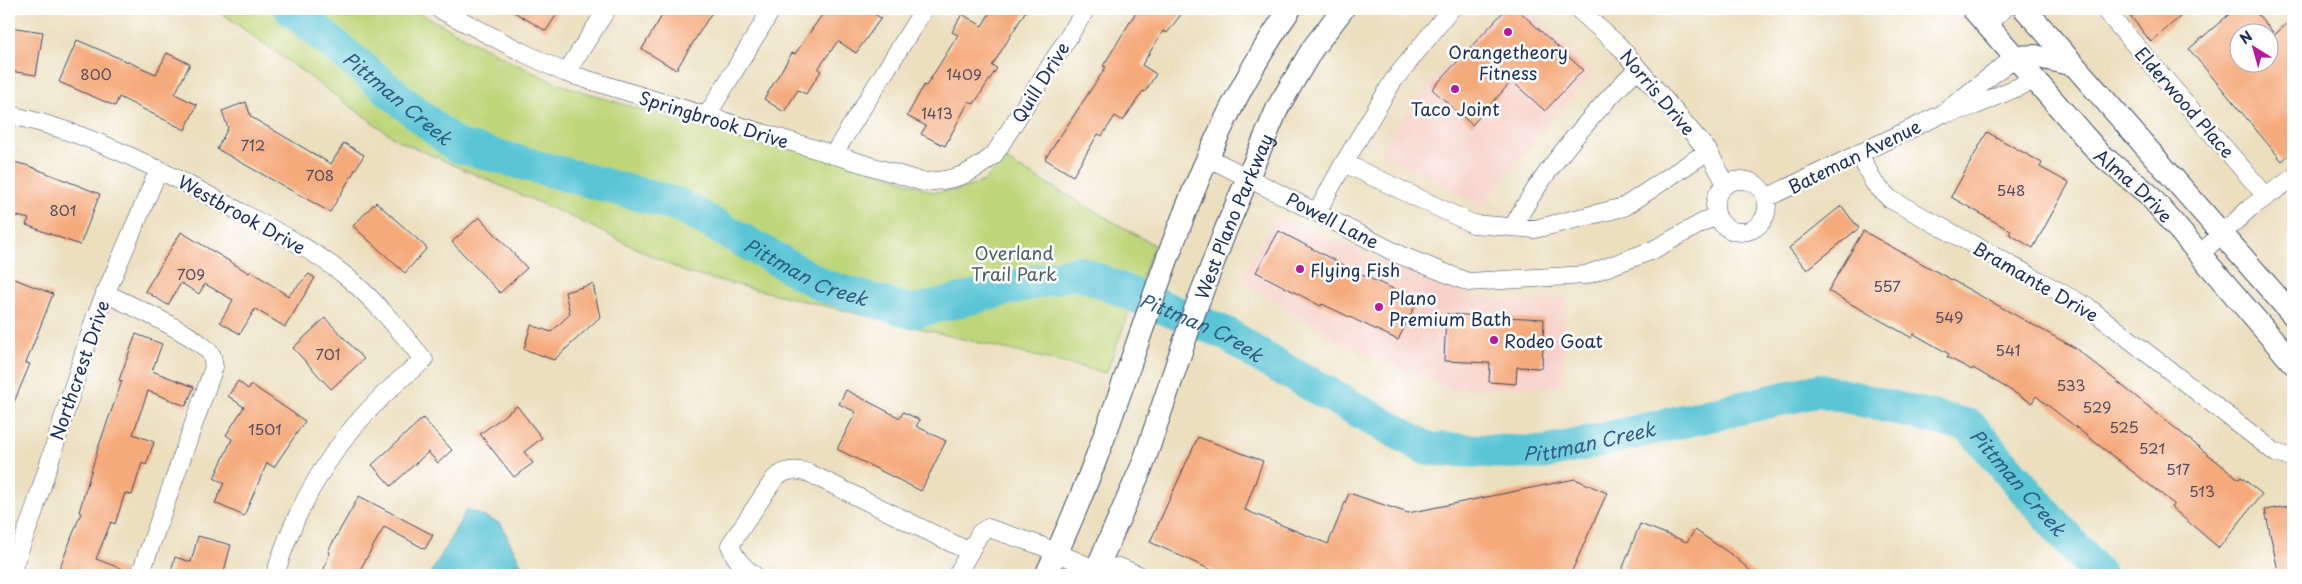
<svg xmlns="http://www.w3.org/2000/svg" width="2302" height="584" font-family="'Playpen Sans',sans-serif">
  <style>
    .built { fill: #f7d1c9 }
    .green { fill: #bed67a; stroke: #6c826c }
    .water { fill: #5ac5d5; stroke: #3a7a9a }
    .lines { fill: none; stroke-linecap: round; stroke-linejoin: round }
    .river { stroke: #5ac5d5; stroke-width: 34 }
    .building { fill: #f5aa7b }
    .minor-casing { stroke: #3a496c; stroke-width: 19 }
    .major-casing { stroke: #3a496c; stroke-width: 24 }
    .minor { stroke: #fff; stroke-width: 18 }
    .major { stroke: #fff; stroke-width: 22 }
    .poi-dot { fill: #b5179e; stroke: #fff; stroke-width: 2 }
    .labels { text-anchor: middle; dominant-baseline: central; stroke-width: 5; stroke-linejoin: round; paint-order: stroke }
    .number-label { font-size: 15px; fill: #524e65 }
    .poi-label { font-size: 18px; fill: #1b2f5e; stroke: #fff; text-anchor: start }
    .street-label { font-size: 18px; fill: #1b2f5e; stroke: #fff }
    .park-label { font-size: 18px; fill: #4c6166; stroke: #fff }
    .water-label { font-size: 19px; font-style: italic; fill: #2e5c82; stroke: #fff }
  </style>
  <rect width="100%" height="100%" fill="#fff"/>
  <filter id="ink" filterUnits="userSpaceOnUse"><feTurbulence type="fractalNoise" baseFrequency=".02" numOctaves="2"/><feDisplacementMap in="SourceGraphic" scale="10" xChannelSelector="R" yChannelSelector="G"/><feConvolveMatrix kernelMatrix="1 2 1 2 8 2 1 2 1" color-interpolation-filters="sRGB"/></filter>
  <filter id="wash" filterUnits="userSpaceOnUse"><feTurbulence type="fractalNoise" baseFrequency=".0096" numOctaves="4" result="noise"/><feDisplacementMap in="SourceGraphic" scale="20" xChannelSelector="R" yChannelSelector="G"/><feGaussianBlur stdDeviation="1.12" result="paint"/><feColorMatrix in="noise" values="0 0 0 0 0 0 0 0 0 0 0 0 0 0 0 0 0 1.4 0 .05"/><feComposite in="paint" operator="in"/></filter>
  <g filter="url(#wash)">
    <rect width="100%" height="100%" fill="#ebdfbe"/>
    <path class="built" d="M 1501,9 L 1526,9 L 1593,74 L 1552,118 L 1484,206 L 1379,153 L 1422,92 Z
      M 1276,216 L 1447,289 L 1475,296 L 1526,302 L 1566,297 L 1563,386 L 1452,389 L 1345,346 L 1240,281 Z"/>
    <path class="green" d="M 216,9 L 412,9 L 517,65 L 559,84 L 698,128 L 833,155 L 933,192 L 959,190 L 984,181 L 1004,159 L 1154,245 L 1106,373 L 687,273 L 576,219 L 397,140 Z"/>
    <path class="water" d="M 467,509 L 501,524 L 526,575 L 430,575 Z"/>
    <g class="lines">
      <path class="river" id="s1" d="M 291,9 L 455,145 L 679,205 L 824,286 L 912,312 L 1078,272 L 1227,334 L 1265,359 L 1428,449 L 1543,453 L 1820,390 L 1970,426 L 2099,575"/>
    </g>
    <g id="blocks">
      <path class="building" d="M 509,9 L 560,9 L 546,31 Z
        M 666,9 L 714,9 L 676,70 L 642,49 Z
        M 826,9 L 866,9 L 881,18 L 856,53 L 838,41 L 818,69 L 821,71 L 806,94 L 798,90 L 784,112 L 764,99 L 792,53 L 795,54 Z
        M 992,9 L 1027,9 L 992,66 L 997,68 L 974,104 L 969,101 L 945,146 L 921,134 L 926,126 L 907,116 L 924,85 L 926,86 L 958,35 L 952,32 L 962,14 L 982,26 Z
        M 1138,9 L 1185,9 L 1167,33 L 1163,31 L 1142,65 L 1156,74 L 1145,92 L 1143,91 L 1123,121 L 1115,116 L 1102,136 L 1098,134 L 1073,176 L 1045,159 L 1106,67 L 1103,66 Z
        M 1506,9 L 1517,9 L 1583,70 L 1545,111 L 1512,81 L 1472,125 L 1432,89 Z
        M 2125,9 L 2189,9 L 2151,42 Z
        M 2235,9 L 2253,9 L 2273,32 L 2240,32 L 2240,62 L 2270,62 L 2270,39 L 2293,18 L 2293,151 L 2282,161 L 2189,49 Z
        M 9,27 L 43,32 L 36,75 L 9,71 Z
        M 77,40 L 156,74 L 167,53 L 190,64 L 175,94 L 197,105 L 185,130 L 119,97 L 115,106 L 59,82 Z
        M 246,102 L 251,117 L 331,164 L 344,143 L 364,155 L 330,212 L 217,149 L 228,128 L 222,111 Z
        M 1987,132 L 2042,163 L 2040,167 L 2069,183 L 2033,248 L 2009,234 L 2011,231 L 1951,197 Z
        M 9,161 L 26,165 L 100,194 L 80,245 L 26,225 L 29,219 L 9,214 Z
        M 376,202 L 427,248 L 405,273 L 353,226 Z
        M 1841,206 L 1859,228 L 1807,270 L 1789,248 Z
        M 479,217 L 527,268 L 500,293 L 452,242 Z
        M 1279,231 L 1360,274 L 1418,300 L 1398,340 L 1322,304 L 1321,306 L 1256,272 Z
        M 1863,231 L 2075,348 L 2239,479 L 2241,477 L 2262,494 L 2219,548 L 2171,507 L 2174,504 L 2036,396 L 2032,403 L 1973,368 L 1972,370 L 1947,357 L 1949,354 L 1914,334 L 1912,338 L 1828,291 Z
        M 181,232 L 249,273 L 251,271 L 288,296 L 309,274 L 315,278 L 285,327 L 255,309 L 240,334 L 220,322 L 233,300 L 205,284 L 199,294 L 181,283 L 168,305 L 145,291 Z
        M 12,278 L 53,294 L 26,363 L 30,364 L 9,414 L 9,287 Z
        M 593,284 L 600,317 L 554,360 L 524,349 L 531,325 L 551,332 L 570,314 L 565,292 Z
        M 1446,314 L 1544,319 L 1542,368 L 1517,367 L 1516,384 L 1489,382 L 1490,363 L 1444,361 Z
        M 325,318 L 364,359 L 331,389 L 293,348 Z
        M 136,334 L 162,344 L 152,371 L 194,387 L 186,406 L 148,391 L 133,434 L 154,442 L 146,465 L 142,463 L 132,495 L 125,493 L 115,524 L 111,522 L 96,559 L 130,572 L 130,575 L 57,575 L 81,513 L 79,512 L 98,448 L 122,381 L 119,380 Z
        M 238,381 L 248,389 L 252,385 L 305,421 L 274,467 L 267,463 L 244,516 L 215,503 L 224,483 L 214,478 L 232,439 L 226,435 L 244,407 L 228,396 Z
        M 846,390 L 900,418 L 903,412 L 920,420 L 916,426 L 946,441 L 921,491 L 837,449 L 856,412 L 839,404 Z
        M 517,406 L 542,438 L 524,452 L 533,463 L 514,477 L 480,434 Z
        M 423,418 L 452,450 L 438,463 L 428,452 L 391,486 L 372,465 Z
        M 1198,437 L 1263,461 L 1245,510 L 1328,544 L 1349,493 L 1408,513 L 1575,479 L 1607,493 L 1570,575 L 1222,575 L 1150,542 Z
        M 359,496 L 433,535 L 425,549 L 384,527 L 357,575 L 322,575 L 330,552 L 328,551 Z
        M 2293,505 L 2293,573 L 2279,575 L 2265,510 Z
        M 1640,524 L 1687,542 L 1695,530 L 1732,555 L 1756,575 L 1620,575 Z
        M 198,536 L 231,545 L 223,575 L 170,575 L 175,557 L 191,562 Z"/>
    </g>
  </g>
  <g filter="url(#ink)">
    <use href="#blocks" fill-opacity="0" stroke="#3a496c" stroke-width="1"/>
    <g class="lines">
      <g class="minor-casing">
        <path id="minor" d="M 439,9 L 524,53 L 566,73 L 923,182 C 956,180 968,176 994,155 L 1086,9
          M 1451,9 L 1393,81 L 1344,163 L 1473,224 L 1535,229 L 1624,207 L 1708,151
          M 1578,9 L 1619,46 L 1708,151 L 1726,184
          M 2104,9 L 2266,196
          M 1986,24 L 2004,9
          M 566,73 L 607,9
          M 1947,113 C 1979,108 2005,90 2035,81
          M 9,115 C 87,131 159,169 229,206 C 270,228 311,248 347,277 C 376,301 400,331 424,360 C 352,415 301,488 275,575
          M 706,117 L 772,9
          M 1859,153 L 1874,183 L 1890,199 L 2089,308 L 2276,453 L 2293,458
          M 833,155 L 924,9
          M 1207,157 L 1400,255 L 1468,282 L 1586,275 L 1653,250 L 1716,215
          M1715 206a26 26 0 1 1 52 0a26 26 0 1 1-52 0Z
          M 1766,198 L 1942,114 L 2015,57
          M 1317,212 L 1344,163
          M 1513,227 C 1544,168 1591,115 1637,69
          M 2200,254 L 2250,208 L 2293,178
          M 105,293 C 127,304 203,337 212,356 C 213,359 213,364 214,367 L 140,575
          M 10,575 L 32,517 L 95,318 L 159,169
          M 754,575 C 742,566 735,559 730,545 L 775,478 C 787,469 795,469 809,473 L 970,552
          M 957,575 L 980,533 L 988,528 L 1039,545 L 1097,570 L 1119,567 L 1139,575"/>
      </g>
      <g class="major-casing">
        <g id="major">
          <path id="s2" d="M 1973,9 L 2100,154 L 2148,194 L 2293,363"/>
          <path d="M 2025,9 L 2293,315"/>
          <path d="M 2015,57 L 2035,56 L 2074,65"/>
          <path d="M 1046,575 C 1137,390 1170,180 1290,9"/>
          <path id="s3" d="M 1094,575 L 1143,464 L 1195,310 L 1226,229 L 1278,107 L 1313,48 L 1343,9"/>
        </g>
      </g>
      <use href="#minor" class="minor"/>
      <use href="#major" class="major"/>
    </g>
  </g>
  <g class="poi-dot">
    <circle cx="1508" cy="32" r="5"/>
    <circle cx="1455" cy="89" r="5"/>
    <circle cx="1300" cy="269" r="5"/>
    <circle cx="1379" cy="307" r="5"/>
    <circle cx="1494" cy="340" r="5"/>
  </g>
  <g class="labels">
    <g class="number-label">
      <text x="96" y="73">800</text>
      <text x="964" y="73">1409</text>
      <text x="937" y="112">1413</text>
      <text x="253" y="144">712</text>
      <text x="320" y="174">708</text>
      <text x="2011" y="189">548</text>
      <text x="63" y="209">801</text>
      <text x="191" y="273">709</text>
      <text x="1887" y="285">557</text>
      <text x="1949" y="316">549</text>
      <text x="2008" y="349">541</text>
      <text x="328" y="353">701</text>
      <text x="2071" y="384">533</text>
      <text x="2097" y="406">529</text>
      <text x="2124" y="426">525</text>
      <text x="265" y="428">1501</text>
      <text x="2152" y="447">521</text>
      <text x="2178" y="468">517</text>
      <text x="2202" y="490">513</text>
    </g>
    <g class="poi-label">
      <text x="1508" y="51" text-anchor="middle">Orangetheory<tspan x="1508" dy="21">Fitness</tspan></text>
      <text x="1455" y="108" text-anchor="middle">Taco Joint</text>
      <text x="1310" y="269">Flying Fish</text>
      <text x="1389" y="297">Plano<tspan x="1389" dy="21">Premium Bath</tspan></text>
      <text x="1504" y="340">Rodeo Goat</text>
    </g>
    <g class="street-label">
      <text transform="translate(1040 82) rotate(-58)">Quill Drive</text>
      <text transform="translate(1658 92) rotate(50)">Norris Drive</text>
      <text transform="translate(2185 102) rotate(49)">Elderwood Place</text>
      <text transform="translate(714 119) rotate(17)">Springbrook Drive</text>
      <text transform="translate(1854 156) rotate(-26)">Bateman Avenue</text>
      <text stroke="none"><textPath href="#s2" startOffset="239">Alma Drive</textPath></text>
      <text transform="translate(242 214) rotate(29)">Westbrook Drive</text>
      <text stroke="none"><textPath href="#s3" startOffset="385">West Plano Parkway</textPath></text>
      <text transform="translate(1333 220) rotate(27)">Powell Lane</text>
      <text transform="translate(2036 281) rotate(30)">Bramante Drive</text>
      <text transform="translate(79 370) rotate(-71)">Northcrest Drive</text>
    </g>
    <g class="park-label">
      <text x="1014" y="252">Overland<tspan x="1014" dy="21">Trail Park</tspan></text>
    </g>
    <g class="water-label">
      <text stroke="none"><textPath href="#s1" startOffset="139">Pittman Creek</textPath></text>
      <text stroke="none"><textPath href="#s1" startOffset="589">Pittman Creek</textPath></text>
      <text stroke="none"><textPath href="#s1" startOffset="1009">Pittman Creek</textPath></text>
      <text stroke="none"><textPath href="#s1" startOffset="1429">Pittman Creek</textPath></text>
      <text stroke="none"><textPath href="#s1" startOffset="1894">Pittman Creek</textPath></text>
    </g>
  </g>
  <rect width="2302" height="584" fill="none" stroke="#fff" stroke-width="30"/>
  <g transform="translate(2254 48) rotate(323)"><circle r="24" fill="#ffffff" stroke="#a4acbf"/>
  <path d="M0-4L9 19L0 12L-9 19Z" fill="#b5179e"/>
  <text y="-8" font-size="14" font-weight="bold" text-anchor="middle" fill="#1b2f5e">N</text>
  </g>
</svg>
